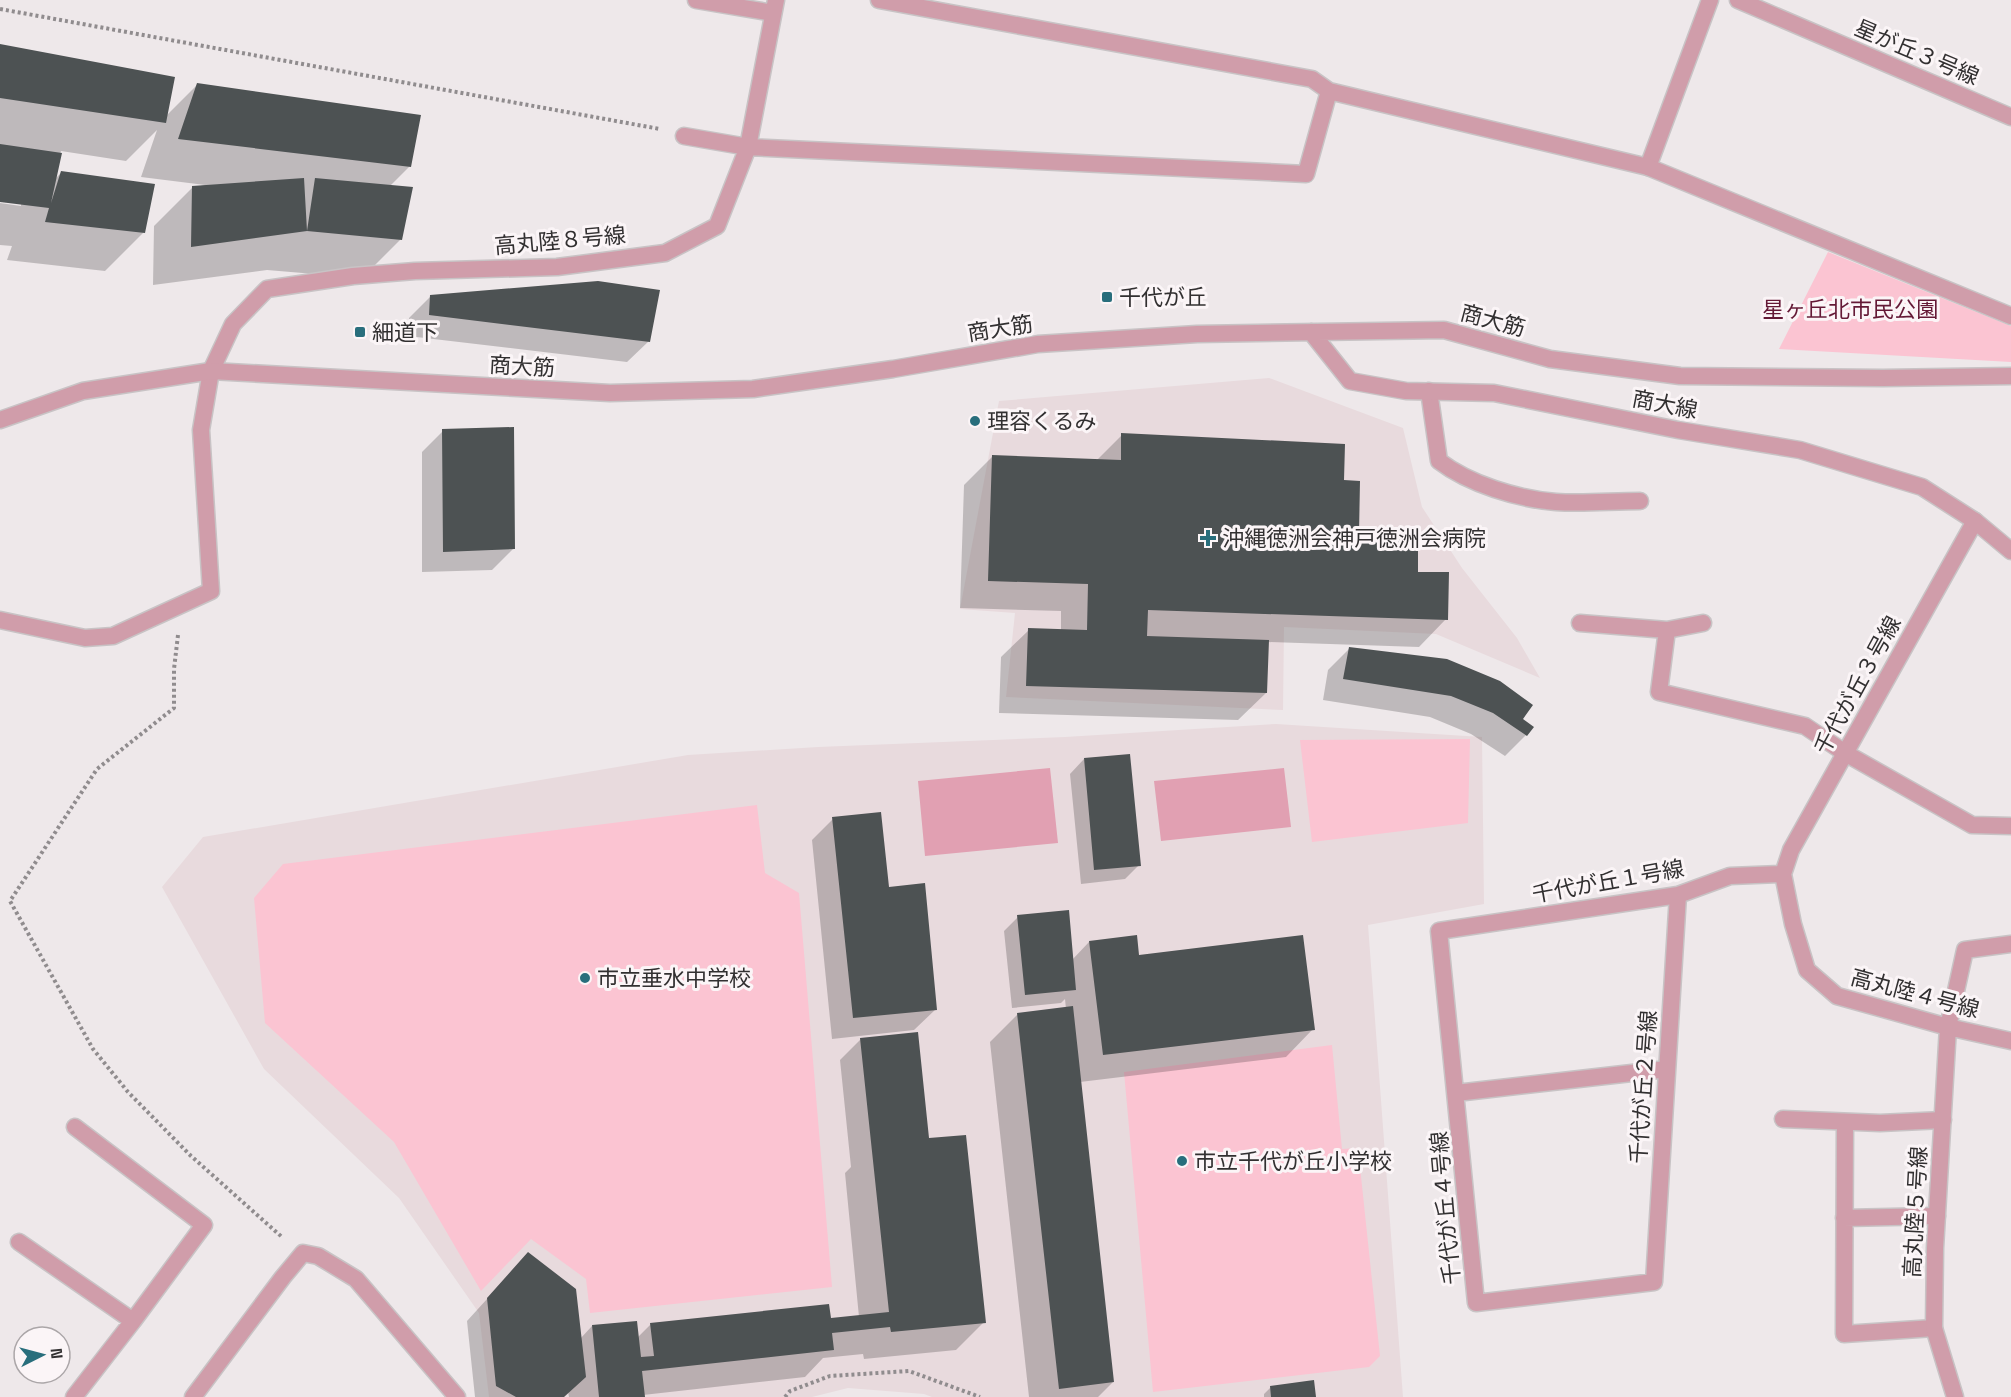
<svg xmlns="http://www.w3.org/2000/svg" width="2011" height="1397" font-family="'Space Grotesk','Noto Sans JP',sans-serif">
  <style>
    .built { fill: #e8dadd }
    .green { fill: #fbc4d2 }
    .water { fill: #e1a0b2 }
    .shadow { fill: #0003 }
    .building { fill: #4d5253 }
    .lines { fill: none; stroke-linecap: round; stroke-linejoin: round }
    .service-casing { stroke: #c8c3c5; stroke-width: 19 }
    .pedestrian-casing { stroke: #c8c3c5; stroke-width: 19 }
    .minor-casing { stroke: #c8c3c5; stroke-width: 19 }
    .tertiary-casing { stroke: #c8c3c5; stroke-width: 19 }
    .path { stroke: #908c8e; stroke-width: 4; stroke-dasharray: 3 3; stroke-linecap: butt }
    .service { stroke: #d09daa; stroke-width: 16 }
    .pedestrian { stroke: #d09daa; stroke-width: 16 }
    .minor { stroke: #d09daa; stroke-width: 16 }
    .tertiary { stroke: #d09daa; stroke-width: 16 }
    .poi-dot { fill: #286e7c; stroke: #fbf5f7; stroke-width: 2 }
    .labels { text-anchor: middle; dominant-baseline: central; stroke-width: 6; stroke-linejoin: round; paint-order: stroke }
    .street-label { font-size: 22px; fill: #323031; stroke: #fbf5f7 }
    .poi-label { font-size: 22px; fill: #323031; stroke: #fbf5f7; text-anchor: start }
    .park-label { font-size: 22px; fill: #641936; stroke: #fbf5f7 }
  </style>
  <rect width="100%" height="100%" fill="#eee8ea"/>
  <path class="built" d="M 1269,378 L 1403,428 L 1422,507 L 1462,568 L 1517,638 L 1540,678 L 1436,634 L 1284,627 L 1283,710 L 1006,697 L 1015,613 L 960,609 L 999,401 Z
    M 1276,724 L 1482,737 L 1484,904 L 1368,925 L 1403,1397 L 932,1397 L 924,1394 L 848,1388 L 812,1397 L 489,1397 L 479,1313 L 399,1198 L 264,1069 L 162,887 L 203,837 L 688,755 L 818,747 L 1065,737 Z"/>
  <path class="green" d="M 1828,252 L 2011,326 L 2011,362 L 1779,349 Z
    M 1470,739 L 1468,823 L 1312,842 L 1300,740 Z
    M 757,805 L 765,873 L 799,893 L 832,1287 L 590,1313 L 586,1279 L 531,1239 L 481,1291 L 394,1142 L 265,1023 L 254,898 L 283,864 Z
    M 1332,1045 L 1342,1149 L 1358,1148 L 1380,1356 L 1369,1367 L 1153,1392 L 1124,1072 Z"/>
  <path class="water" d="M 1050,768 L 1058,843 L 925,856 L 918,781 Z
    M 1284,768 L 1291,827 L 1161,841 L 1154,781 Z"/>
  <path class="shadow" d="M 0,45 L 166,116 L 198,84 L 410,166 L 390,186 L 400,240 L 362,278 L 267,270 L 153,285 L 154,226 L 192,188 L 205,185 L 141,177 L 157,130 L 126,161 L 61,151 L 54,180 L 62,172 L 144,232 L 105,271 L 7,260 L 12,246 L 0,245 L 0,203 L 21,206 L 21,203 L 0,200 Z
    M 431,296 L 649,341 L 627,362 L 408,336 L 409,318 Z
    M 443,431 L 513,549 L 492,570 L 422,572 L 422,452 Z
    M 1122,435 L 1342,482 L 1357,535 L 1416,573 L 1446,619 L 1419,647 L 1267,642 L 1266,693 L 1238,720 L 999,713 L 1001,657 L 1029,630 L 1061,631 L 1061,611 L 960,608 L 964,485 L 992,457 L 1096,461 Z
    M 1349,649 L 1521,719 L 1526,735 L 1505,756 L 1471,734 L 1430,717 L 1323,700 L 1328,670 Z
    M 1084,759 L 1139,865 L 1125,879 L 1081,884 L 1070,774 Z
    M 833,819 L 887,888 L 936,1009 L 914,1030 L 832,1039 L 812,840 Z
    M 1018,917 L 1072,960 L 1089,942 L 1138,956 L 1313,1029 L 1286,1057 L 1080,1082 L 1113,1382 L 1098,1397 L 1029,1397 L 990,1042 L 1018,1014 L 1066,1009 L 1065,999 L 1061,1003 L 1012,1008 L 1004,931 Z
    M 861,1039 L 927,1138 L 984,1322 L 956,1350 L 864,1359 L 863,1354 L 823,1358 L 805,1377 L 643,1395 L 643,1397 L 569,1397 L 568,1392 L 563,1397 L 475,1397 L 467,1321 L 528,1254 L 580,1339 L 592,1326 L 637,1338 L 651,1324 L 829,1320 L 859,1317 L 845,1173 L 851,1167 L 840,1060 Z
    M 1271,1387 L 1314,1397 L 1264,1397 L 1264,1394 Z"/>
  <path class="building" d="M 0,44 L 175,77 L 166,123 L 0,98 Z
    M 197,83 L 421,115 L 411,167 L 178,139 Z
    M 0,144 L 62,153 L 51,203 L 61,171 L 155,184 L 145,233 L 45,222 L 49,208 L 0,202 Z
    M 304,178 L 307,231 L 315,178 L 413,187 L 402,240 L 307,231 L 191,247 L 192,186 Z
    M 598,281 L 660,290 L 650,342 L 429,315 L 430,295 Z
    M 514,427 L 515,549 L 443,552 L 442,429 Z
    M 1121,433 L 1345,444 L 1344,480 L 1360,481 L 1359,534 L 1418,535 L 1418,572 L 1449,572 L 1448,620 L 1148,610 L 1147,636 L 1269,640 L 1267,693 L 1026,686 L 1028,628 L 1087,630 L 1088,584 L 988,581 L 992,455 L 1121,460 Z
    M 1349,647 L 1447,659 L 1500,681 L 1533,705 L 1523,719 L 1534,727 L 1527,736 L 1493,713 L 1451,696 L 1343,679 Z
    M 1130,754 L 1141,866 L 1094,870 L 1084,758 Z
    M 881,812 L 889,887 L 925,883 L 937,1010 L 853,1018 L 832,817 Z
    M 1069,910 L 1076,990 L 1025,995 L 1017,915 Z
    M 1137,935 L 1139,955 L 1303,935 L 1315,1030 L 1103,1055 L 1089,941 Z
    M 1073,1006 L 1114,1382 L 1059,1389 L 1017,1013 Z
    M 918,1032 L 929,1138 L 966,1135 L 986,1323 L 891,1332 L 890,1327 L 832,1333 L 834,1350 L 642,1371 L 645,1397 L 599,1397 L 592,1325 L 637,1321 L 641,1357 L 654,1356 L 650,1323 L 829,1304 L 831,1318 L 889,1312 L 860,1038 Z
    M 528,1252 L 576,1289 L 586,1377 L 564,1397 L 516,1397 L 496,1386 L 487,1298 Z
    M 1314,1380 L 1316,1397 L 1271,1397 L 1270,1386 Z"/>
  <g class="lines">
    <g class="service-casing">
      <path id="service" d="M 1648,167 L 1710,0
        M 1429,391 L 1439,461 C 1469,484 1518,499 1556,502 C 1584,504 1612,501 1640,501
        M 1580,623 L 1667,630 L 1703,623
        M 1667,630 L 1659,692 L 1805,726 L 1845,753
        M 1783,1119 L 1880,1123 L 1943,1120
        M 1845,1122 L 1844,1334 L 1934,1328
        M 1844,1218 L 1937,1216"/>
    </g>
    <g class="pedestrian-casing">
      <path id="pedestrian" d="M 193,1397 L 283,1277 L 303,1253 L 318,1256 L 356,1279 L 457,1397"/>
    </g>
    <g class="minor-casing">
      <path id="minor" d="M 696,0 L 773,13
        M 879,0 L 1312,79 L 1329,91 L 1648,167 L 2011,316
        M 1738,0 L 2011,117
        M 684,136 L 748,147 L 1306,174 L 1329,91
        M 1975,521 L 1791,850 L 1783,874 L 1793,924 L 1807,970 L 1837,996 L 1948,1027 L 2011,1041
        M 0,620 L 85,638 L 113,636 L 211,591 L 201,430 L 211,371 L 233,324 L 267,289 L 353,276 L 415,271 L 557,267 L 665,253 L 717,226 L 748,147 L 776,0
        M 1845,753 L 1972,825 L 2011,826
        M 1678,895 L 1654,1282 L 1476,1303 L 1439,931 L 1678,895 L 1730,876 L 1783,874
        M 1456,1093 L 1667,1069
        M 19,1242 L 133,1321
        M 74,1397 L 133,1321 L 204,1225 L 75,1127
        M 1955,1397 L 1934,1328 L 1935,1248 L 1948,1027 L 1965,950 L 2011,944"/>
    </g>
    <g class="tertiary-casing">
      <path id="tertiary" d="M 1311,332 L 1350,381 L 1406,391 L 1494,393 L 1678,430 L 1800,450 L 1922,487 L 1975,521 L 2011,551
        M 0,420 L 83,391 L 211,371 L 610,393 L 753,389 L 893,369 L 1038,344 L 1197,334 L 1444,330 L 1550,359 L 1680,376 L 1883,378 L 2011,376"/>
    </g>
    <path class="path" d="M 0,9 L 660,129
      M 178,635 L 174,669 L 174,708 L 97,769 L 10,901 L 93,1049 L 128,1092 L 191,1156 L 282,1237
      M 785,1397 L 790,1391 L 830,1376 L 909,1371 L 980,1397"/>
    <use href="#service" class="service"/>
    <use href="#pedestrian" class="pedestrian"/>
    <use href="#minor" class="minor"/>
    <use href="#tertiary" class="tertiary"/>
  </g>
  <g class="poi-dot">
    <rect x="1101" y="291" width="12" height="12" rx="3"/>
    <rect x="354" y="326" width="12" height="12" rx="3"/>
    <circle cx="975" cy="421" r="6"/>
    <path d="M1205 529h6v6h6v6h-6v6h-6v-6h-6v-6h6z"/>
    <circle cx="585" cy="978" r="6"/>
    <circle cx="1182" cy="1161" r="6"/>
  </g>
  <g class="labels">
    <g class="street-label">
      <text transform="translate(1917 52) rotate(23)">星が丘３号線</text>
      <text transform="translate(560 240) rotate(-5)">高丸陸８号線</text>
      <text transform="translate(1493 320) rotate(15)">商大筋</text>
      <text transform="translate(1000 328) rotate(-9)">商大筋</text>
      <text transform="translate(522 366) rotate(3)">商大筋</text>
      <text transform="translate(1665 404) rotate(11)">商大線</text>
      <text transform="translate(1857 685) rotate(-61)">千代が丘３号線</text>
      <text transform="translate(1608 881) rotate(-10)">千代が丘１号線</text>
      <text transform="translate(1915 993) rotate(15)">高丸陸４号線</text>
      <text transform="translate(1643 1087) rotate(-86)">千代が丘２号線</text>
      <text transform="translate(1445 1208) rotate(-95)">千代が丘４号線</text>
      <text transform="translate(1915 1212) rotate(-87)">高丸陸５号線</text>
    </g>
    <g class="poi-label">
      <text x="1119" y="297">千代が丘</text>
      <text x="372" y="332">細道下</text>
      <text x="987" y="421">理容くるみ</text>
      <text x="1222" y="538">沖縄徳洲会神戸徳洲会病院</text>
      <text x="597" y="978">市立垂水中学校</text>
      <text x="1194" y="1161">市立千代が丘小学校</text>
    </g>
    <g class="park-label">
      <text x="1850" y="309">星ヶ丘北市民公園</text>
    </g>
  </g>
  <g transform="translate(42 1355) rotate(84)"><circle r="28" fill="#fbf5f7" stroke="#aba6a8" stroke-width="1.5"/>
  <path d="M0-4.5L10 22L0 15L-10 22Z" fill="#286e7c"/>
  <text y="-9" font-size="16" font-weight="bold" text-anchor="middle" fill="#323031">N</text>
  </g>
</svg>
